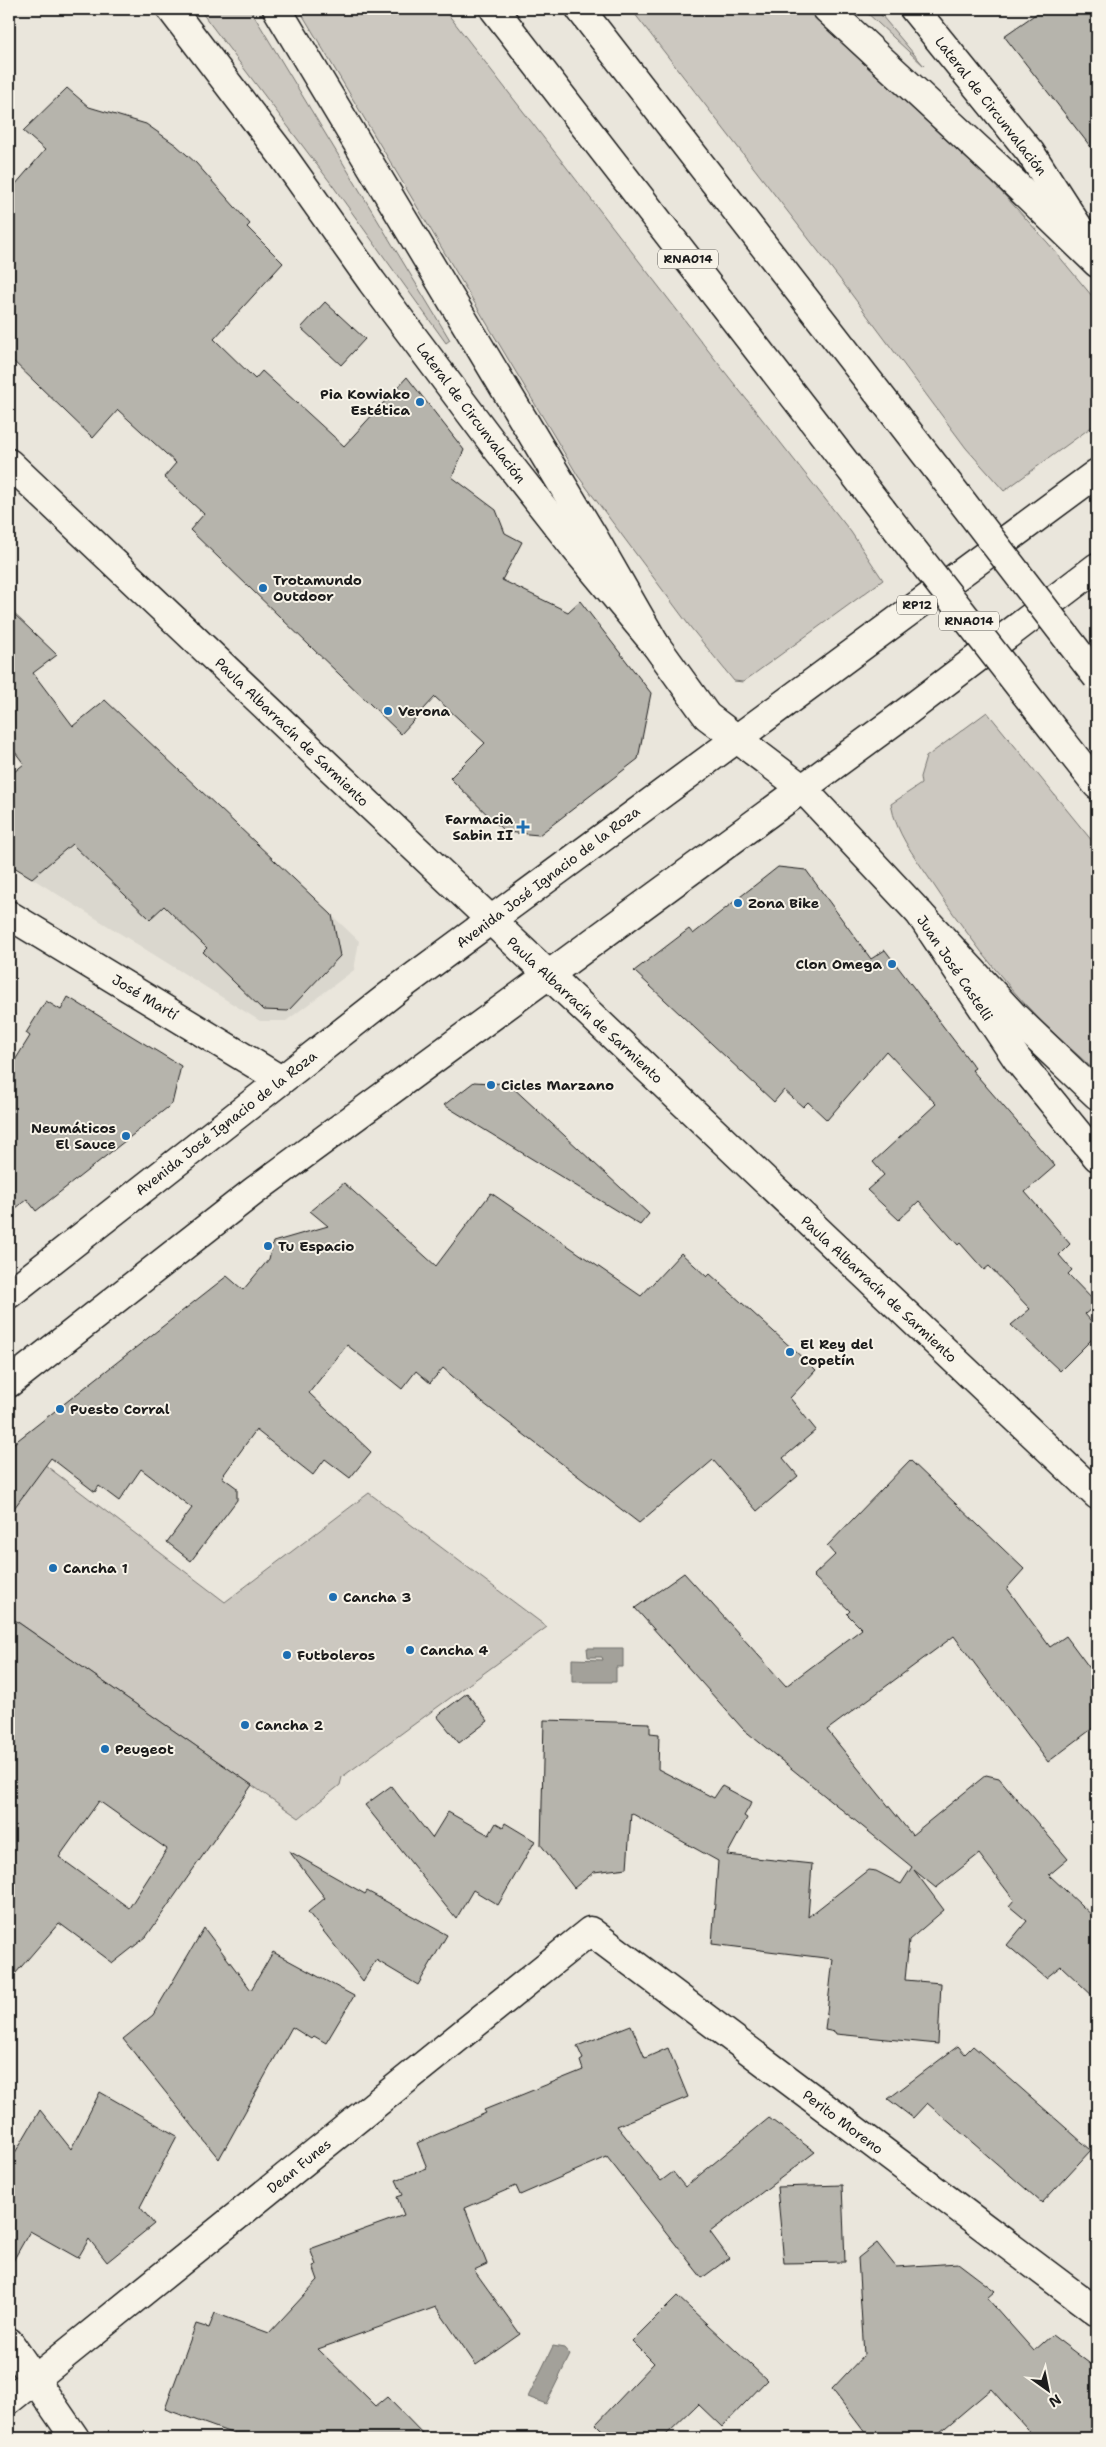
<svg xmlns="http://www.w3.org/2000/svg" width="1106" height="2447" font-family="'Shantell Sans',sans-serif">
  <style>
    .built { fill: #dad7ce }
    .green { fill: #ccc8c0; stroke: #74726e }
    .water { fill: #a3a19a; stroke: #6d6c68 }
    .building { fill: #b6b4ac; stroke: #1c1c1c; fill-rule: evenodd }
    .lines { fill: none; stroke-linecap: round; stroke-linejoin: round }
    .minor-casing { stroke: #1c1c1c; stroke-width: 31 }
    .tertiary-casing { stroke: #1c1c1c; stroke-width: 31 }
    .secondary-casing { stroke: #1c1c1c; stroke-width: 31 }
    .primary-casing { stroke: #1c1c1c; stroke-width: 31 }
    .motorway-casing { stroke: #1c1c1c; stroke-width: 31 }
    .minor { stroke: #f7f3e8; stroke-width: 28 }
    .tertiary { stroke: #f7f3e8; stroke-width: 28 }
    .secondary { stroke: #f7f3e8; stroke-width: 28 }
    .primary { stroke: #f7f3e8; stroke-width: 28 }
    .motorway { stroke: #f7f3e8; stroke-width: 28 }
    .motorway-bridge-casing { stroke: #1c1c1c; stroke-width: 31; stroke-linecap: butt }
    .motorway-bridge { stroke: #f7f3e8; stroke-width: 28 }
    .poi-dot { fill: #1f6fb2; stroke: #f7f3e8; stroke-width: 2 }
    .labels { text-anchor: middle; dominant-baseline: central; stroke-width: 4; stroke-linejoin: round; paint-order: stroke }
    .shield { fill: #f7f3e8; stroke: #5e5c59; stroke-width: 1 }
    .shield-label { font-size: 12px; font-weight: bold; fill: #1c1c1c }
    .street-label { font-size: 14px; fill: #1c1c1c; stroke: #f7f3e8 }
    .poi-label { font-size: 14px; font-weight: bold; fill: #1c1c1c; stroke: #f7f3e8; text-anchor: start }
  </style>
  <rect width="100%" height="100%" fill="#eae6dc"/>
  <filter id="ink" filterUnits="userSpaceOnUse"><feTurbulence type="fractalNoise" baseFrequency=".02" numOctaves="2"/><feDisplacementMap in="SourceGraphic" scale="10" xChannelSelector="R" yChannelSelector="G"/><feConvolveMatrix kernelMatrix="1 2 1 2 8 2 1 2 1" color-interpolation-filters="sRGB"/></filter>
  <g filter="url(#ink)">
    <path class="built" d="M 153,746 L 359,941 L 354,970 L 286,1021 L 260,1021 L 9,864 Z"/>
    <path class="green" d="M 199,9 L 250,9 L 450,340 L 446,343 L 330,182 Z
      M 299,9 L 444,9 L 721,367 L 851,532 L 883,580 L 743,682 L 734,681 L 691,628 L 578,476 Z
      M 631,9 L 805,9 L 996,186 L 1048,243 L 1097,302 L 1097,423 L 1004,491 L 966,448 L 846,287 Z
      M 863,9 L 876,9 L 924,66 Z
      M 987,712 L 1097,847 L 1097,1073 C 1079,1055 1059,1039 1041,1021 C 999,978 962,928 929,878 C 913,854 896,833 891,804 L 921,784 L 920,777 L 926,757 Z
      M 15,1442 L 225,1602 L 369,1493 L 547,1627 L 342,1777 L 340,1785 L 299,1818 L 9,1616 L 9,1447 Z"/>
    <path class="water" d="M 587,1648 L 623,1648 L 623,1667 L 616,1667 L 616,1682 L 572,1682 L 572,1659 L 603,1660 L 602,1657 L 588,1657 Z
      M 553,2346 L 564,2348 L 570,2355 L 546,2404 L 528,2397 Z"/>
    <path class="building" d="M 1043,9 L 1097,9 L 1097,155 L 1004,36 Z
      M 67,88 L 89,107 L 146,124 L 176,145 L 196,163 L 250,224 L 247,227 L 283,263 L 214,339 L 255,379 L 262,371 L 344,446 L 407,377 L 464,450 L 452,477 L 496,510 L 505,533 L 522,542 L 502,580 L 568,612 L 580,601 L 651,693 L 638,759 L 539,835 L 505,832 L 450,778 L 485,743 L 435,697 L 401,734 L 190,530 L 204,514 L 164,477 L 176,463 L 118,410 L 93,438 L 9,357 L 9,192 L 45,150 L 23,131 Z
      M 325,302 L 365,339 L 341,365 L 301,328 Z
      M 9,609 L 57,655 L 33,673 L 73,726 L 105,700 L 332,915 L 340,956 L 288,1011 L 263,1010 L 203,952 L 207,948 L 164,906 L 150,919 L 72,844 L 32,878 L 9,864 L 9,776 L 24,764 L 9,744 Z
      M 778,867 L 806,870 L 871,959 L 885,950 L 975,1068 L 972,1070 L 1055,1166 L 1025,1192 L 1070,1244 L 1059,1255 L 1072,1270 L 1068,1274 L 1097,1304 L 1085,1314 L 1097,1328 L 1097,1334 L 1060,1371 L 1011,1325 L 1030,1309 L 989,1266 L 984,1270 L 960,1243 L 958,1245 L 919,1201 L 899,1220 L 867,1190 L 884,1175 L 873,1162 L 936,1104 L 886,1051 L 827,1120 L 808,1102 L 803,1107 L 784,1090 L 774,1102 L 634,971 L 689,929 L 693,934 Z
      M 68,997 L 181,1066 L 172,1104 L 36,1211 L 27,1199 L 9,1214 L 9,1070 L 30,1036 L 26,1033 L 46,1001 L 61,1010 Z
      M 474,1082 L 509,1084 L 649,1214 L 640,1225 L 444,1105 Z
      M 344,1183 L 436,1266 L 491,1193 L 641,1296 L 681,1253 L 707,1277 L 710,1274 L 816,1370 L 790,1398 L 816,1430 L 783,1458 L 798,1476 L 757,1511 L 713,1460 L 639,1523 L 483,1403 L 443,1368 L 430,1383 L 416,1371 L 402,1389 L 347,1345 L 309,1393 L 371,1452 L 350,1478 L 325,1459 L 313,1475 L 256,1430 L 222,1477 L 237,1488 L 237,1500 L 191,1561 L 167,1542 L 192,1508 L 141,1469 L 119,1501 L 99,1486 L 95,1492 L 51,1458 L 9,1515 L 9,1447 L 227,1276 L 243,1290 L 269,1259 L 273,1242 L 328,1226 L 310,1211 Z
      M 910,1460 L 1024,1569 L 1007,1588 L 1050,1647 L 1066,1636 L 1097,1678 L 1097,1725 L 1048,1762 L 954,1636 L 827,1730 L 912,1835 L 986,1775 L 999,1778 L 1068,1859 L 1049,1875 L 1097,1920 L 1097,2000 L 1061,1966 L 1046,1978 L 1007,1945 L 1027,1921 L 1009,1906 L 1014,1900 L 979,1854 L 936,1888 L 914,1870 L 944,1910 L 909,1940 L 905,1980 L 941,1983 L 938,2044 L 836,2034 L 835,2032 L 825,2030 L 833,1959 L 712,1944 L 718,1861 L 631,1813 L 627,1868 L 594,1872 L 574,1888 L 541,1845 L 544,1720 L 650,1723 L 650,1733 L 659,1734 L 658,1769 L 714,1798 L 722,1786 L 752,1802 L 744,1816 L 747,1818 L 727,1855 L 812,1864 L 808,1917 L 868,1870 L 876,1871 L 901,1884 L 912,1867 L 743,1729 L 635,1608 L 684,1573 L 786,1686 L 862,1629 L 847,1614 L 850,1611 L 813,1576 L 835,1555 L 827,1546 Z
      M 9,1616 L 252,1785 L 146,1937 L 113,1963 L 59,1923 L 9,1981 ZM 99,1801 L 167,1849 L 129,1908 L 59,1857 Z
      M 467,1693 L 488,1721 L 459,1743 L 437,1716 Z
      M 391,1786 L 432,1838 L 448,1812 L 489,1835 L 496,1823 L 503,1827 L 505,1823 L 535,1841 L 498,1905 L 473,1890 L 456,1919 L 365,1805 Z
      M 289,1851 L 365,1894 L 367,1891 L 447,1935 L 418,1985 L 376,1960 L 363,1981 L 308,1912 L 325,1898 Z
      M 204,1928 L 251,1990 L 273,1952 L 354,1996 L 326,2043 L 314,2036 L 311,2039 L 292,2027 L 219,2159 L 123,2039 L 153,2015 Z
      M 631,2025 L 645,2058 L 668,2048 L 688,2097 L 617,2126 L 661,2181 L 673,2172 L 685,2187 L 769,2118 L 815,2152 L 710,2232 L 729,2258 L 702,2278 L 607,2157 L 520,2195 L 516,2186 L 465,2208 L 487,2264 L 474,2270 L 520,2334 L 476,2365 L 436,2307 L 318,2349 L 376,2406 L 387,2397 L 427,2438 L 245,2438 L 165,2409 L 196,2324 L 209,2328 L 215,2313 L 269,2333 L 318,2280 L 313,2266 L 316,2265 L 310,2249 L 404,2215 L 397,2197 L 403,2195 L 396,2180 L 427,2168 L 417,2143 L 486,2113 L 484,2110 L 583,2070 L 580,2061 L 583,2059 L 577,2046 Z
      M 958,2046 L 965,2054 L 973,2046 L 1091,2150 L 1042,2203 L 927,2103 L 913,2118 L 888,2099 Z
      M 100,2092 L 177,2136 L 140,2207 L 154,2224 L 107,2262 L 89,2239 L 78,2258 L 30,2231 L 9,2268 L 9,2163 L 40,2110 L 71,2149 Z
      M 842,2185 L 845,2262 L 784,2263 L 777,2187 Z
      M 877,2243 L 896,2267 L 958,2263 L 995,2291 L 987,2298 L 1034,2351 L 1052,2335 L 1097,2369 L 1097,2438 L 1035,2438 L 991,2389 L 933,2438 L 869,2438 L 832,2389 L 864,2355 L 858,2258 Z
      M 677,2296 L 767,2380 L 722,2427 L 698,2404 L 663,2438 L 610,2438 L 596,2424 L 654,2363 L 632,2341 Z"/>
    <g class="lines">
      <g class="minor-casing">
        <path id="minor" d="M 9,915 L 281,1080
          M 9,2342 L 75,2438
          M 9,2400 L 590,1931 L 1097,2312"/>
      </g>
      <g class="tertiary-casing">
        <path id="tertiary" d="M 171,9 L 282,155 L 372,282 L 498,450 L 575,548 L 655,644 L 707,716 L 802,788 L 920,914 L 1017,1059 L 1097,1157
          M 914,9 L 1030,152 L 1097,256"/>
      </g>
      <g class="secondary-casing">
        <path id="secondary" d="M 9,463 L 1097,1495"/>
      </g>
      <g class="primary-casing">
        <path id="primary" d="M 9,1294 L 400,987 L 1097,473
          M 9,1383 L 254,1191 L 897,719 L 1097,567"/>
      </g>
      <g class="motorway-casing">
        <path id="motorway" d="M 277,9 L 593,536 L 655,644
          M 494,9 L 882,510
          M 580,9 L 937,469
          M 827,9 L 1003,172 L 1097,263
          M 1056,733 L 1097,785
          M 920,914 L 1014,1016 L 1097,1095"/>
      </g>
      <use href="#minor" class="minor"/>
      <use href="#tertiary" class="tertiary"/>
      <use href="#secondary" class="secondary"/>
      <use href="#primary" class="primary"/>
      <use href="#motorway" class="motorway"/>
      <g class="motorway-bridge-casing">
        <path id="motorway-bridge" d="M 937,469 L 1097,677
          M 882,510 L 1056,733"/>
      </g>
      <use href="#motorway-bridge" class="motorway-bridge"/>
    </g>
  </g>
  <g class="poi-dot">
    <circle cx="420" cy="402" r="5"/>
    <circle cx="263" cy="588" r="5"/>
    <circle cx="388" cy="711" r="5"/>
    <path d="M520.5 819.5h5v5h5v5h-5v5h-5v-5h-5v-5h5z"/>
    <circle cx="738" cy="903" r="5"/>
    <circle cx="892" cy="964" r="5"/>
    <circle cx="491" cy="1085" r="5"/>
    <circle cx="126" cy="1136" r="5"/>
    <circle cx="268" cy="1246" r="5"/>
    <circle cx="790" cy="1352" r="5"/>
    <circle cx="60" cy="1409" r="5"/>
    <circle cx="53" cy="1568" r="5"/>
    <circle cx="333" cy="1597" r="5"/>
    <circle cx="410" cy="1650" r="5"/>
    <circle cx="287" cy="1655" r="5"/>
    <circle cx="245" cy="1725" r="5"/>
    <circle cx="105" cy="1749" r="5"/>
  </g>
  <g class="labels">
    <g class="shield">
      <rect x="658" y="249.5" width="60" height="19" rx="4"/>
      <rect x="897" y="595.5" width="40" height="19" rx="4"/>
      <rect x="939" y="611.5" width="60" height="19" rx="4"/>
    </g>
    <g class="shield-label">
      <text x="688" y="259">RNA014</text>
      <text x="917" y="605">RP12</text>
      <text x="969" y="621">RNA014</text>
    </g>
    <g class="street-label">
      <text transform="translate(991 106) rotate(52)">Lateral de Circunvalación</text>
      <text transform="translate(471 413) rotate(53)">Lateral de Circunvalación</text>
      <text transform="translate(292 732) rotate(44)">Paula Albarracín de Sarmiento</text>
      <text transform="translate(548 877) rotate(-37)">Avenida José Ignacio de la Roza</text>
      <text transform="translate(955 968) rotate(56)">Juan José Castelli</text>
      <text transform="translate(145 997) rotate(31)">José Martí</text>
      <text transform="translate(585 1010) rotate(43)">Paula Albarracín de Sarmiento</text>
      <text transform="translate(226 1123) rotate(-38)">Avenida José Ignacio de la Roza</text>
      <text transform="translate(879 1289) rotate(43)">Paula Albarracín de Sarmiento</text>
      <text transform="translate(843 2122) rotate(37)">Perito Moreno</text>
      <text transform="translate(299 2166) rotate(-39)">Dean Funes</text>
    </g>
    <g class="poi-label">
      <text x="410" y="394" text-anchor="end">Pia Kowiako<tspan x="410" dy="16">Estética</tspan></text>
      <text x="273" y="580">Trotamundo<tspan x="273" dy="16">Outdoor</tspan></text>
      <text x="398" y="711">Verona</text>
      <text x="513" y="819" text-anchor="end">Farmacia<tspan x="513" dy="16">Sabin II</tspan></text>
      <text x="748" y="903">Zona Bike</text>
      <text x="882" y="964" text-anchor="end">Clon Omega</text>
      <text x="501" y="1085">Cicles Marzano</text>
      <text x="116" y="1128" text-anchor="end">Neumáticos<tspan x="116" dy="16">El Sauce</tspan></text>
      <text x="278" y="1246">Tu Espacio</text>
      <text x="800" y="1344">El Rey del<tspan x="800" dy="16">Copetín</tspan></text>
      <text x="70" y="1409">Puesto Corral</text>
      <text x="63" y="1568">Cancha 1</text>
      <text x="343" y="1597">Cancha 3</text>
      <text x="420" y="1650">Cancha 4</text>
      <text x="297" y="1655">Futboleros</text>
      <text x="255" y="1725">Cancha 2</text>
      <text x="115" y="1749">Peugeot</text>
    </g>
  </g>
  <rect width="1106" height="2447" fill="none" stroke="#f7f3e8" stroke-width="30"/>
  <rect x="15" y="15" width="1076" height="2417" fill="none" stroke="#1c1c1c" stroke-width="2" filter="url(#ink)"/>
  <g transform="translate(1048 2390) rotate(147)" stroke="#f7f3e8" stroke-width="4" paint-order="stroke">
  <path d="M0-4L9 19L0 12L-9 19Z" fill="#1c1c1c"/>
  <text y="-8" font-size="14" font-weight="bold" text-anchor="middle" fill="#1c1c1c">N</text>
  </g>
</svg>
